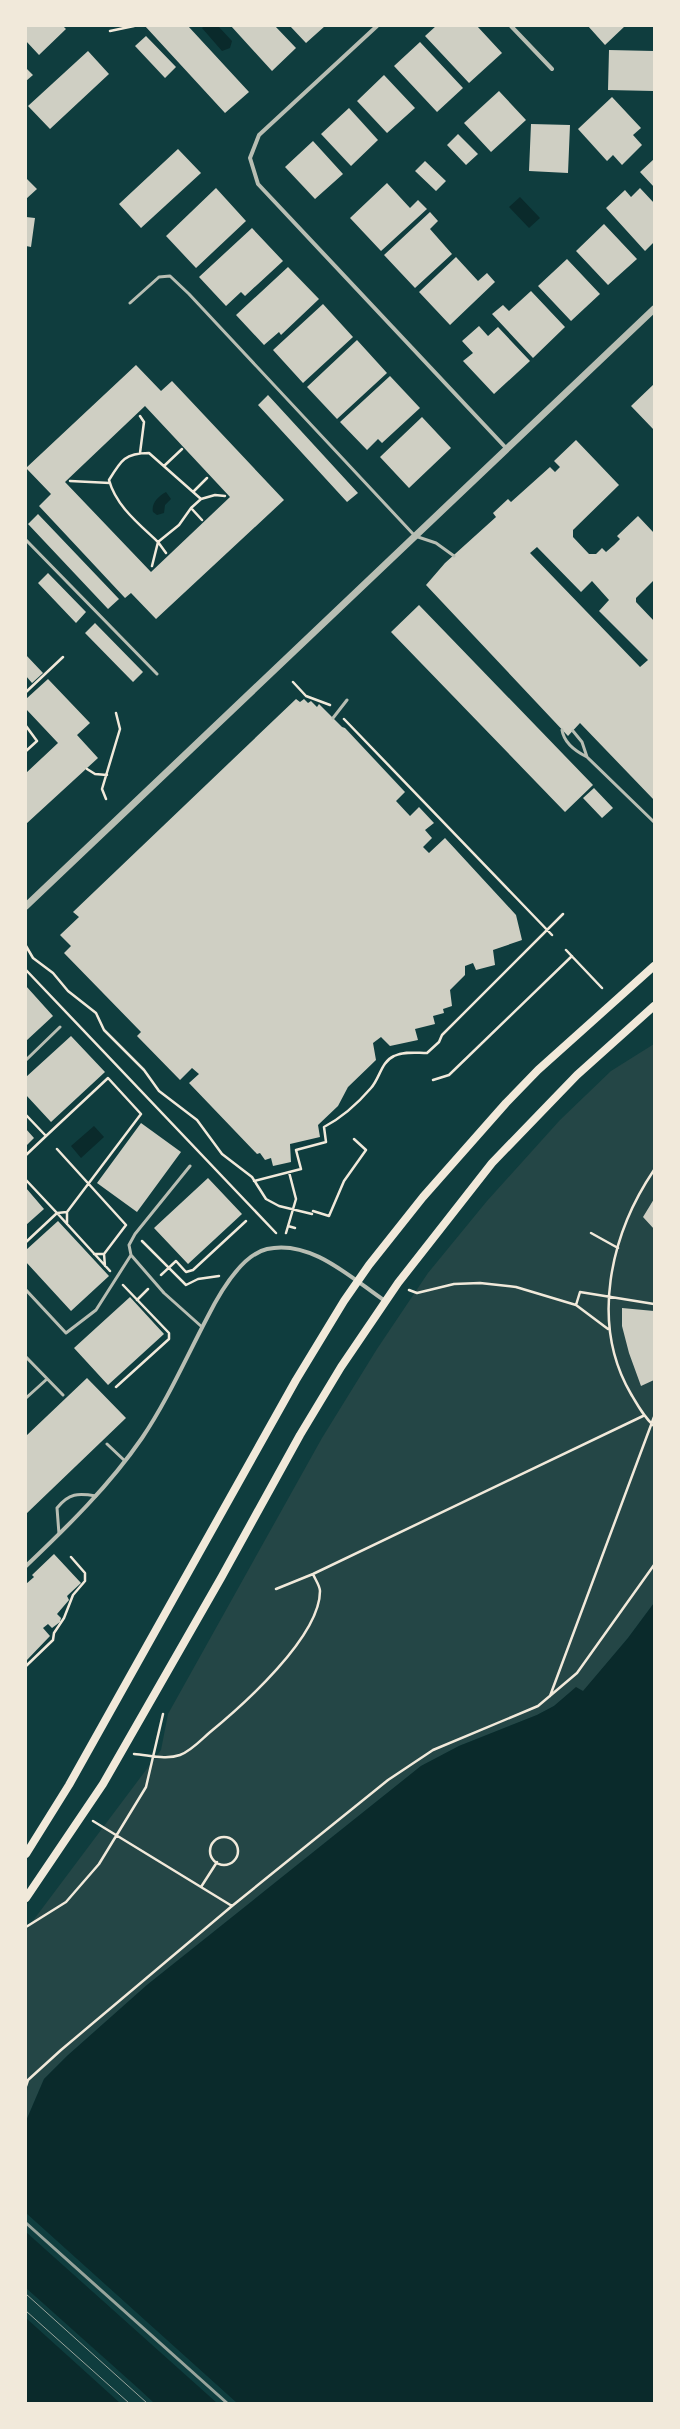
<svg xmlns="http://www.w3.org/2000/svg" width="680" height="2429" font-family="'Source Serif 4',serif">
  <style>
    .green { fill: #244646 }
    .water { fill: #0a2a2b }
    .pier { fill: #0f3d3e }
    .building { fill: #cfcfc3; fill-rule: evenodd }
    .lines { fill: none; stroke-linecap: round; stroke-linejoin: round }
    .path { stroke: #f1e9da; stroke-width: 2.5 }
    .service { stroke: #b8beb3; stroke-width: 3 }
    .minor { stroke: #b8beb3; stroke-width: 4 }
    .tertiary { stroke: #b8beb3; stroke-width: 7 }
    .secondary { stroke: #f1e9da; stroke-width: 8 }
    .tram { stroke: #97a49c; stroke-width: 1 }
    .rail { stroke: #97a49c; stroke-width: 3 }
  </style>
  <rect width="100%" height="100%" fill="#0f3d3e"/>
  <path class="green" d="M 654,1044 L 654,1603 L 628,1638 L 583,1692 L 576,1688 L 554,1706 L 537,1715 L 459,1746 L 421,1766 L 147,1985 L 67,2056 L 44,2079 L 26,2121 L 26,1930 L 161,1750 L 168,1714 L 322,1438 L 377,1349 L 428,1273 L 487,1201 L 560,1120 L 611,1071 Z"/>
  <path class="water" d="M 205,26 L 218,26 L 232,41 L 230,48 L 222,51 L 202,28 Z
    M 520,197 L 540,218 L 529,228 L 509,207 Z
    M 166,492 L 171,499 L 165,505 L 164,513 L 157,515 L 153,512 C 151,504 158,496 166,492 Z
    M 94,1126 L 104,1137 L 81,1158 L 71,1146 Z
    M 654,1603 L 654,2403 L 26,2403 L 26,2121 L 44,2079 L 67,2056 L 147,1985 L 421,1766 L 459,1746 L 537,1715 L 554,1706 L 576,1687 L 583,1691 L 628,1638 Z"/>
  <path class="pier" d="M 26,2213 L 237,2403 L 217,2403 L 26,2232 Z
    M 26,2288 L 139,2389 L 154,2403 L 120,2403 L 26,2318 Z"/>
  <path class="building" d="M 26,26 L 63,26 L 66,29 L 39,55 L 26,41 Z
    M 145,26 L 188,26 L 249,92 L 225,113 Z
    M 231,26 L 275,26 L 296,48 L 272,71 Z
    M 290,26 L 325,26 L 306,43 Z
    M 436,26 L 477,26 L 502,53 L 469,83 L 425,36 Z
    M 588,26 L 625,26 L 605,45 Z
    M 146,36 L 176,67 L 165,78 L 135,46 Z
    M 420,42 L 463,88 L 437,112 L 394,66 Z
    M 609,50 L 654,51 L 654,91 L 608,90 Z
    M 88,51 L 109,74 L 50,129 L 28,106 Z
    M 26,68 L 33,75 L 26,81 Z
    M 384,75 L 415,108 L 387,133 L 357,101 Z
    M 499,91 L 526,120 L 491,152 L 464,123 Z
    M 612,97 L 641,128 L 633,135 L 642,145 L 622,165 L 613,155 L 607,161 L 578,129 Z
    M 349,108 L 378,140 L 351,166 L 321,134 Z
    M 531,124 L 570,125 L 568,173 L 529,171 Z
    M 458,134 L 478,154 L 466,165 L 447,145 Z
    M 313,141 L 343,174 L 315,199 L 285,167 Z
    M 178,149 L 201,173 L 141,228 L 119,204 Z
    M 654,159 L 654,187 L 640,172 Z
    M 425,161 L 446,181 L 436,191 L 415,171 Z
    M 26,178 L 37,189 L 26,199 Z
    M 387,183 L 410,208 L 418,200 L 427,209 L 381,251 L 350,218 Z
    M 216,188 L 246,221 L 196,268 L 166,236 Z
    M 640,188 L 654,203 L 654,242 L 645,251 L 606,208 L 625,190 L 631,197 Z
    M 430,212 L 438,221 L 430,229 L 452,254 L 415,288 L 384,255 Z
    M 26,217 L 35,218 L 31,247 L 26,246 Z
    M 604,224 L 637,259 L 608,285 L 576,251 Z
    M 252,228 L 283,261 L 245,296 L 241,292 L 226,306 L 199,277 Z
    M 456,257 L 478,281 L 487,273 L 495,282 L 450,325 L 419,292 Z
    M 567,259 L 600,294 L 571,321 L 538,286 Z
    M 288,267 L 319,299 L 281,335 L 279,332 L 264,345 L 236,315 Z
    M 531,291 L 565,327 L 533,358 L 492,314 L 503,305 L 509,311 Z
    M 323,304 L 353,337 L 303,383 L 273,350 Z
    M 479,326 L 488,336 L 498,327 L 530,361 L 494,394 L 463,361 L 473,353 L 462,341 Z
    M 357,340 L 387,373 L 337,419 L 307,387 Z
    M 136,365 L 161,391 L 172,381 L 284,500 L 156,619 L 131,593 L 125,598 L 39,506 L 51,494 L 26,468 ZM 145,406 L 230,497 L 151,572 L 65,482 Z
    M 390,376 L 420,408 L 382,443 L 378,439 L 367,450 L 340,422 Z
    M 654,384 L 654,430 L 631,406 Z
    M 268,395 L 358,493 L 347,502 L 258,405 Z
    M 422,417 L 451,448 L 409,488 L 380,457 Z
    M 576,440 L 619,485 L 573,530 L 573,537 L 589,554 L 596,554 L 602,548 L 606,552 L 614,545 L 620,539 L 617,536 L 638,516 L 654,533 L 654,580 L 636,598 L 636,602 L 654,621 L 654,800 L 580,723 L 568,736 L 426,585 L 445,563 L 496,517 L 493,513 L 508,499 L 511,502 L 550,467 L 555,472 L 560,467 L 554,461 ZM 537,547 L 581,592 L 592,581 L 609,600 L 599,611 L 648,660 L 640,667 L 530,553 Z
    M 38,514 L 119,599 L 108,609 L 28,524 Z
    M 48,573 L 86,612 L 76,623 L 38,583 Z
    M 419,605 L 593,785 L 565,812 L 391,632 Z
    M 95,623 L 143,672 L 133,682 L 85,633 Z
    M 26,655 L 43,673 L 32,683 L 26,676 Z
    M 48,679 L 90,723 L 77,735 L 98,758 L 26,824 L 26,773 L 58,743 L 26,709 L 26,699 Z
    M 296,699 L 300,702 L 304,699 L 308,703 L 311,701 L 317,707 L 319,704 L 342,727 L 345,728 L 405,792 L 396,801 L 410,816 L 419,807 L 434,823 L 425,830 L 432,838 L 423,847 L 429,853 L 445,838 L 516,915 L 522,940 L 493,950 L 495,965 L 476,970 L 473,963 L 465,966 L 465,975 L 450,990 L 452,1006 L 443,1009 L 444,1013 L 433,1016 L 435,1024 L 415,1029 L 418,1040 L 390,1046 L 381,1037 L 373,1043 L 376,1060 L 348,1087 L 338,1106 L 318,1125 L 320,1137 L 290,1144 L 291,1162 L 273,1166 L 271,1158 L 265,1160 L 260,1153 L 257,1154 L 189,1083 L 199,1074 L 192,1068 L 180,1080 L 137,1036 L 141,1032 L 64,953 L 71,946 L 60,935 L 79,917 L 73,912 Z
    M 594,788 L 613,808 L 602,818 L 583,798 Z
    M 26,986 L 53,1016 L 26,1041 Z
    M 71,1036 L 105,1072 L 51,1122 L 26,1095 L 26,1077 Z
    M 141,1123 L 181,1152 L 137,1212 L 97,1183 Z
    M 26,1129 L 34,1138 L 26,1146 Z
    M 208,1178 L 242,1214 L 188,1264 L 154,1228 Z
    M 26,1188 L 44,1209 L 26,1225 Z
    M 654,1199 L 654,1229 L 643,1217 Z
    M 58,1221 L 109,1276 L 71,1311 L 26,1262 L 26,1250 Z
    M 130,1297 L 164,1334 L 108,1385 L 74,1348 Z
    M 622,1308 L 654,1311 L 654,1380 L 641,1386 L 629,1353 L 622,1326 Z
    M 87,1378 L 126,1418 L 26,1514 L 26,1436 Z
    M 54,1554 L 81,1583 L 67,1596 L 69,1600 L 57,1614 L 61,1618 L 60,1622 L 52,1628 L 48,1624 L 43,1628 L 50,1636 L 26,1661 L 26,1584 L 34,1577 L 32,1575 Z"/>
  <g class="lines">
    <path class="path" d="M 110,31 L 134,26
      M 140,416 L 144,422 L 140,453
      M 164,466 L 182,449
      M 70,481 L 110,483
      M 194,491 L 207,478
      M 201,499 L 215,495 L 225,496
      M 191,508 L 202,520
      M 152,566 L 158,542 C 139,524 116,506 109,480 C 121,460 125,453 149,453 L 201,499 L 191,508 L 179,525 L 158,542 L 166,553
      M 293,682 L 306,696 L 330,705
      M 26,692 L 63,657
      M 344,719 L 552,935
      M 26,726 L 37,741 L 26,751
      M 87,769 L 95,774 L 107,775
      M 106,799 L 102,789 L 120,729 L 116,713
      M 26,946 L 33,958 L 53,973 L 68,991 L 96,1013 L 104,1030 L 144,1070 L 159,1091 L 197,1120 L 222,1154 L 252,1177 L 266,1199 L 279,1206 L 312,1214
      M 566,950 L 602,988
      M 26,970 L 276,1233
      M 433,1080 L 449,1075 L 572,956
      M 26,1115 L 46,1136 L 26,1155
      M 57,1149 L 126,1225 L 104,1254
      M 654,1170 C 610,1235 590,1324 631,1394 C 638,1406 644,1417 654,1426
      M 26,1180 L 57,1213 L 67,1212 L 141,1114 L 108,1078 L 46,1136
      M 254,1181 L 301,1169 L 296,1150 L 326,1142 L 324,1127 C 341,1118 359,1102 371,1088 C 380,1078 381,1062 394,1056 C 404,1051 416,1053 427,1053 L 439,1042 L 442,1035 L 563,914
      M 313,1211 L 329,1216 L 344,1181 L 366,1150 L 354,1139
      M 67,1224 L 67,1212
      M 288,1226 L 295,1228
      M 286,1233 L 296,1199 L 289,1172
      M 591,1233 L 618,1248
      M 142,1241 L 186,1285 L 198,1279 L 219,1276
      M 26,1242 L 57,1213 L 110,1271
      M 94,1254 L 104,1254 L 105,1266
      M 161,1275 L 176,1261 L 186,1272 L 193,1270 L 246,1221
      M 409,1290 L 417,1293 L 454,1284 L 480,1283 L 516,1287 L 576,1305 L 608,1329
      M 137,1300 L 148,1289
      M 576,1305 L 580,1292 L 654,1304
      M 116,1387 L 169,1339 L 169,1333 L 123,1285
      M 276,1589 L 313,1574 L 643,1416
      M 26,1666 L 53,1640 L 54,1633 L 64,1618 L 73,1595 L 85,1581 L 85,1573 L 71,1557
      M 550,1696 L 654,1417
      M 134,1754 C 149,1755 166,1760 180,1755 C 191,1751 201,1740 209,1733 C 242,1706 320,1637 320,1591 C 320,1586 315,1579 313,1574
      M 93,1821 L 232,1906
      M210 1851a14 14 0 1 1 28 0a14 14 0 1 1-28 0Z
      M 201,1887 L 217,1862
      M 26,1927 L 66,1902 L 99,1864 L 146,1787 L 163,1714
      M 26,2086 L 28,2080 L 61,2050 L 232,1906 L 388,1780 L 433,1750 L 538,1706 L 577,1673 L 654,1565"/>
    <path class="service" d="M 130,303 L 159,277 L 170,276 L 189,294 L 415,536 L 436,543 L 454,556
      M 26,540 L 157,674
      M 333,718 L 347,700
      M 562,730 C 564,743 575,751 587,757 L 654,822
      M 573,731 L 582,742 L 587,757
      M 26,1060 L 60,1027
      M 131,1255 L 129,1245 L 135,1234 L 190,1166
      M 26,1290 L 66,1333 L 96,1310 L 131,1255 L 164,1293 L 202,1327
      M 26,1357 L 63,1395
      M 26,1398 L 47,1379
      M 107,1444 L 125,1461
      M 59,1534 L 57,1508 C 69,1493 78,1493 96,1496"/>
    <path class="minor" d="M 377,26 L 259,135 L 250,158 L 258,184 L 507,449
      M 511,26 L 552,69
      M 26,1566 C 68,1526 109,1486 142,1438 C 167,1401 186,1358 207,1318 C 218,1296 241,1255 267,1249 C 311,1239 351,1278 385,1301"/>
    <path class="tertiary" d="M 26,906 L 654,309"/>
    <path class="secondary" d="M 26,1854 L 69,1785 L 296,1380 L 344,1301 L 369,1265 L 423,1197 L 506,1103 L 538,1070 L 654,966
      M 26,1898 L 103,1784 L 221,1578 L 300,1435 L 341,1367 L 398,1283 L 492,1163 L 577,1075 L 654,1006"/>
    <path class="tram" d="M 26,2294 L 147,2403
      M 26,2311 L 129,2403"/>
    <path class="rail" d="M 26,2223 L 227,2403"/>
  </g>
  <rect width="680" height="2429" fill="none" stroke="#f1e9da" stroke-width="54"/>
</svg>
